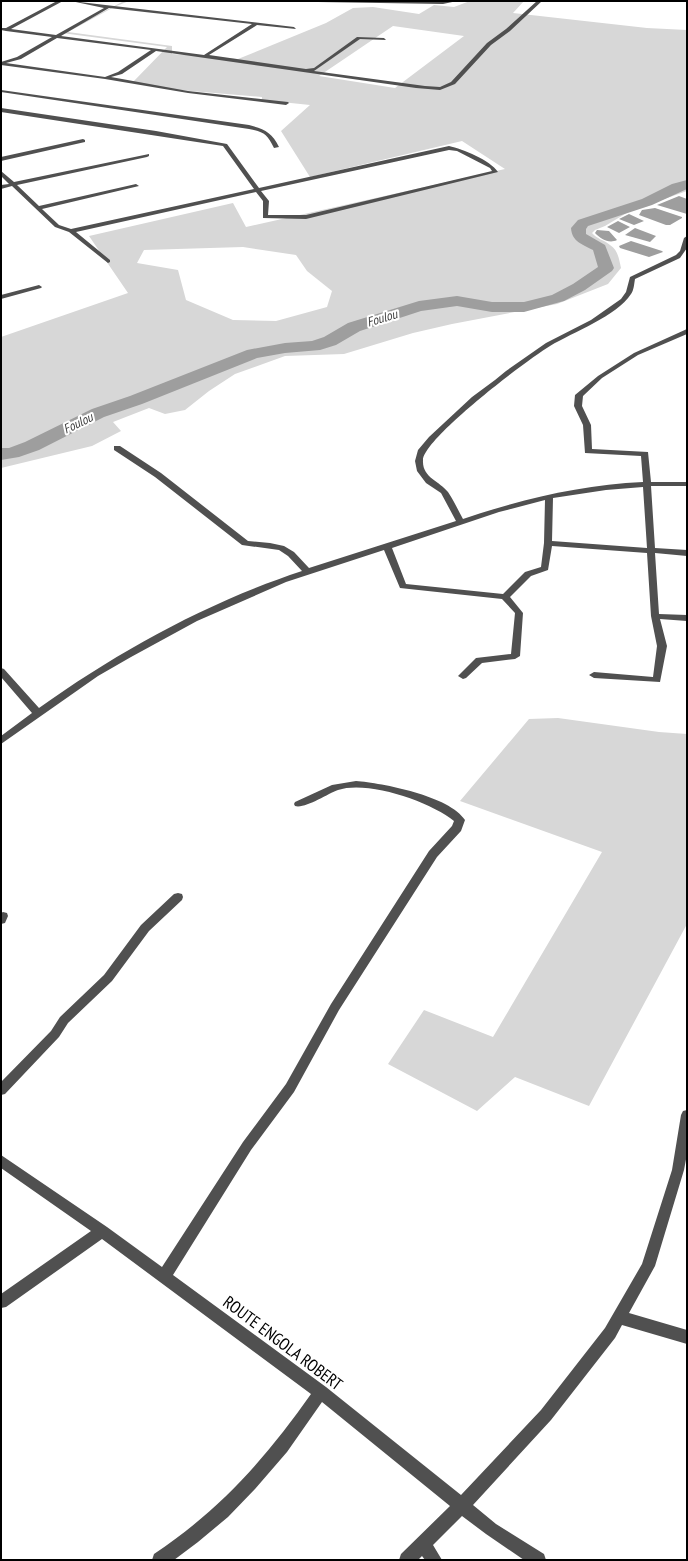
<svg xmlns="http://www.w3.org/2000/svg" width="688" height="1561" font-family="'PT Sans Narrow',sans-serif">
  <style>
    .green { fill: #d7d7d7; fill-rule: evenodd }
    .water { fill: #9e9e9e }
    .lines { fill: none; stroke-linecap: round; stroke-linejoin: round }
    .river { fill: #9e9e9e; fill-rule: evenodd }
    .minor { fill: #505050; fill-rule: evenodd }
    .labels { text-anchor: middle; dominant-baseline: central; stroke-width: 4; stroke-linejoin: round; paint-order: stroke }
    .far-water-label { font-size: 13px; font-style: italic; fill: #3f3f3f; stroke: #fff }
    .near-street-label { font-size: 17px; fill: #000; stroke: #fff }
  </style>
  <rect width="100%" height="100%" fill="#fff"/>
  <path class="green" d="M 124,1 L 129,1 L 114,7 L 68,32 L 172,46 L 172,54 L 238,59 L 326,23 L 353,8 L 373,7 L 419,14 L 434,5 L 454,7 L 470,1 L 524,1 L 513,13 L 647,28 L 687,30 L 687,191 L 630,211 L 605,226 L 595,230 L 592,233 C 597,239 604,240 610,245 C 618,250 619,259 621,268 L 608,284 L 557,304 L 452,324 L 413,333 L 344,354 L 285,356 L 235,374 L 209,391 L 185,410 L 165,414 L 149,408 L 113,422 L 121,431 L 92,446 L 1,468 L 1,337 L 128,293 L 89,236 L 233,203 L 246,227 L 505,169 L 462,141 L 310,177 L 281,131 L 310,105 L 262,100 L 262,97 L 179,90 L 133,82 L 167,47 L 62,33 ZM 393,26 L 464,36 L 395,88 L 319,76 ZM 243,247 L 296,255 L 307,271 L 332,291 L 327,307 L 276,321 L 233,320 L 186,300 L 178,270 L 137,263 L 144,250 Z
    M 558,718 L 659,732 L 687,734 L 687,924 L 589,1106 L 515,1077 L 477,1111 L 388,1064 L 424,1010 L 493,1037 L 602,852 L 460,801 L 529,719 Z"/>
  <path class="water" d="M 679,196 L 687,199 L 687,214 L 657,205 Z
    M 655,208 L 682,217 L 682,218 L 670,225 L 666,225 L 639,215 L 642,210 Z
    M 629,214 L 644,221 L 634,225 L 619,219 Z
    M 618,221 L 630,227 L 619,233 L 607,227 Z
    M 635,228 L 656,236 L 650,242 L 625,235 Z
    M 597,230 L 609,231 L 617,240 C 609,244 601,239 595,233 Z
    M 631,241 L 662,251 L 663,252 L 649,257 L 620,248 L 619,246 Z"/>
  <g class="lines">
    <path class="river" d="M 687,180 L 687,189 L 652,205 L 588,226 L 586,229 L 586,234 L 605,245 L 614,268 L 612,271 L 585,290 L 564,301 L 524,312 L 492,312 L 457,306 L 421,311 L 360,331 L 336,345 L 320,350 L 285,353 L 257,358 L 142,404 L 104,417 L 39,450 L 19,457 L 1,460 L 1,448 L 9,448 L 25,442 L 92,409 L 130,396 L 247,350 L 285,343 L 312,341 L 324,337 L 348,323 L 419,301 L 457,296 L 492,302 L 524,302 L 552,295 L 573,284 L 598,267 L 593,250 C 582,244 572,242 571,228 L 578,220 L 642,199 L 672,184 Z"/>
    <path class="minor" d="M 57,1 L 63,1 L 11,29 L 56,35 L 104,8 L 71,1 L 294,27 L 296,29 L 257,25 L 209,55 L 306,69 L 314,68 L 357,37 L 384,38 L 386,40 L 360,39 L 314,71 L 425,86 L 440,87 L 451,82 L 487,43 L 506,29 L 537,1 L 542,1 L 510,31 L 491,45 L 455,84 L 440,90 L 416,88 L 156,51 L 122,74 L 111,77 L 188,91 L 288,102 L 289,103 L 286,105 L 188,93 L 105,79 L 1,65 L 1,62 L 17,57 L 52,37 L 6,31 L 1,30 L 1,28 L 6,28 ZM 109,8 L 252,24 L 204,55 L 61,36 ZM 57,38 L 151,50 L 118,72 L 105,77 L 6,63 L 21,59 Z
      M 316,1 L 443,2 L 457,1 L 443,4 L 318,2 Z
      M 1,90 L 249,125 C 264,129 272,132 279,147 L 274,148 C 267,134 264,132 249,129 L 1,92 Z
      M 1,108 L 156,131 L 227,144 L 259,188 L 449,146 C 463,149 490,160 498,172 L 306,219 L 263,218 L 263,201 L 256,192 L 76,232 L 110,260 L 110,262 L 108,263 L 69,232 L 55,227 L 12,186 L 1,189 L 1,185 L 9,184 L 1,176 L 1,171 L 14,182 L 149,154 L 149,156 L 147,157 L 17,185 L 39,206 L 136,184 L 139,186 L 42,209 L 59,225 L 71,229 L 254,189 L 223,146 L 1,112 ZM 449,150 L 457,151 L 490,168 L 492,171 L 306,215 L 268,215 L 269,201 L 261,191 Z
      M 83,139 L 85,140 L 85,142 L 1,161 L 1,157 Z
      M 687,236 L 687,248 L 680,258 L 635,279 C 634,284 634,290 631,294 C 617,316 573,332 550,346 C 528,359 424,438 423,460 C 422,478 440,481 448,492 C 454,501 458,510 463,519 C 522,499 581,485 643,482 L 641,456 L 585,453 L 583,425 L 574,406 L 575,395 L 598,376 L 634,353 L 687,329 L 687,334 L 638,355 L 602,378 L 583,396 L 582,406 L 591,425 L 592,449 L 648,452 L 651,482 L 687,482 L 687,486 L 651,486 L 655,548 L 687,550 L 687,556 L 655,553 L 659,614 L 687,615 L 687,621 L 660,619 L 667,646 L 660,682 L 594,678 L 589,675 L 594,672 L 653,677 L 657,646 L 651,616 L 647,553 L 552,546 L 548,570 L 531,576 L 510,597 L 523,613 L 520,656 L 515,659 L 482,663 L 466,678 L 463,679 L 458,676 L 476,658 L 511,654 L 515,613 L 502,599 L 400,588 L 384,550 L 286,582 L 197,621 L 131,657 L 98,676 L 1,744 L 1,736 L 32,713 L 1,677 L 1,668 L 4,669 L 39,708 C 119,651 208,602 302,571 L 288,556 L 279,550 L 242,545 L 155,477 L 114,450 L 114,446 L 120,446 L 161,473 L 248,541 L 270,543 L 284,546 L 294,552 L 309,568 L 456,521 L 441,493 L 426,483 L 417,471 L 415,461 L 418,450 L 429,437 L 472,397 L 495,380 L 506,371 L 546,343 L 591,320 L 621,299 L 626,292 L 630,277 L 676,255 L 680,251 L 684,238 ZM 643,487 L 647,548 L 552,541 L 553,498 L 606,490 ZM 545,500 L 544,543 L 541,567 L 525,572 L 503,594 L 406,584 L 392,548 L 499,512 Z
      M 39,285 L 42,287 L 41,288 L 1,299 L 1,295 Z
      M 356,781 C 382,783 450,796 465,820 L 461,831 L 437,857 L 339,1010 L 294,1092 L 251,1150 L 173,1275 L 326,1387 L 461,1495 L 541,1410 L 605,1328 L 642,1264 L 672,1170 L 681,1115 L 683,1111 L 687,1110 L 687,1154 L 684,1170 L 655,1266 L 629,1313 L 687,1330 L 687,1344 L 622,1325 L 615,1338 L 551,1420 L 473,1505 L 496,1524 L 544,1554 L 546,1560 L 524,1560 L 486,1534 L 462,1516 L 433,1545 L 442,1560 L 425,1560 L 422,1556 L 418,1560 L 399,1560 L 401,1554 L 450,1506 L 322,1402 L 287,1452 L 255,1489 L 228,1517 L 198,1542 L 174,1560 L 152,1560 L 154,1554 C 220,1510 266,1458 311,1394 L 102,1239 L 6,1307 L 1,1308 L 1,1294 L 91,1231 L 1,1168 L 1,1155 L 107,1227 L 162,1267 L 243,1142 L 286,1084 L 331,1004 L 429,851 L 452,826 L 454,821 C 431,802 368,780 338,790 C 327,794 305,809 295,806 L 294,804 L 295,802 L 332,785 Z
      M 178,893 L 182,894 L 183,897 L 182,900 L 149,931 L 112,981 L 68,1023 L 59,1037 L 5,1094 L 1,1095 L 1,1082 L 51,1031 L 60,1017 L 104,975 L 141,925 L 174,894 Z
      M 3,912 L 7,913 L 8,916 L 5,923 L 1,924 L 1,913 Z"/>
  </g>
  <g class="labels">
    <g class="far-water-label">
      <text transform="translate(382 318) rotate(-17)">Foulou</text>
      <text transform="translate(78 423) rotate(-26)">Foulou</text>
    </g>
    <g class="near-street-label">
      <text transform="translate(283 1343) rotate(37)">ROUTE ENGOLA ROBERT</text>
    </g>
  </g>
  <rect width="688" height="1561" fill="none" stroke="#000000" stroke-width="4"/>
</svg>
